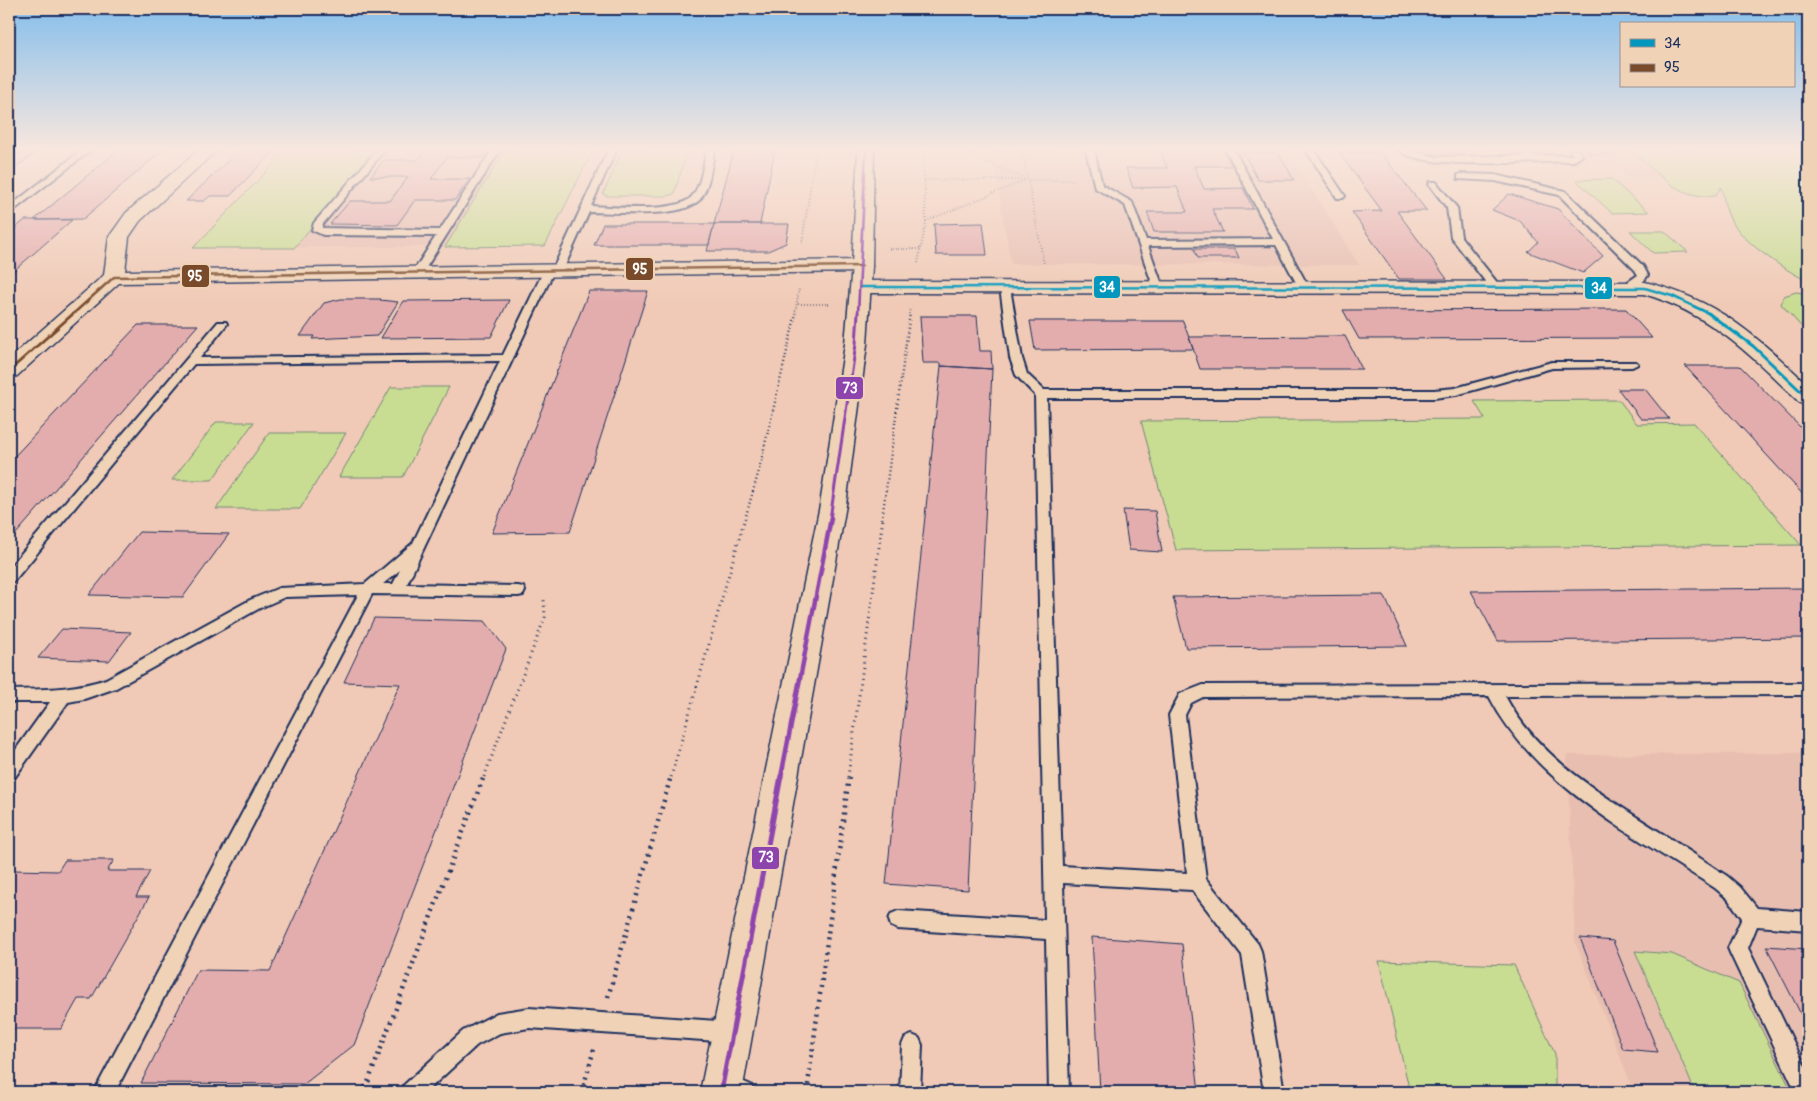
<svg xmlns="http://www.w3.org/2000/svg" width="1817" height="1101" font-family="Pangolin,sans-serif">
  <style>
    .built { fill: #e8beb1 }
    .green { fill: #c8dc92; stroke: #728678 }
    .building { fill: #e4adad; stroke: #1b2f5e }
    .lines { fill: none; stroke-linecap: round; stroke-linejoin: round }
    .lane-casing { stroke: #1b2f5e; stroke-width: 4 }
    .street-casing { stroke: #1b2f5e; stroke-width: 3 }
    .secondary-casing { stroke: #1b2f5e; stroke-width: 3 }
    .path-far3 { stroke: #1b2f5e; stroke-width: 2; stroke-dasharray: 0.5 2.5; stroke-linecap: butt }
    .path-far2 { stroke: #1b2f5e; stroke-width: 2.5; stroke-dasharray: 1 3; stroke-linecap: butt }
    .path-far1 { stroke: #1b2f5e; stroke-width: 3; stroke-dasharray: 1 4.5; stroke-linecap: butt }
    .path { stroke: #1b2f5e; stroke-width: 4.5; stroke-dasharray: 2 5; stroke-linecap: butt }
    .lane { fill: #f0d3b7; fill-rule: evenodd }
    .street { fill: #f0d3b7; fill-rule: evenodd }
    .secondary { fill: #f0d3b7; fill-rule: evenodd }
    .bus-1-far1-casing { stroke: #f0d3b7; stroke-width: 5 }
    .bus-1-casing { stroke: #f0d3b7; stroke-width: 6 }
    .bus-2-far1-casing { stroke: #f0d3b7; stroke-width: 5 }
    .bus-2-casing { stroke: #f0d3b7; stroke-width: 6 }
    .bus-3-far3-casing { stroke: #f0d3b7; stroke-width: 5 }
    .bus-3-far2-casing { stroke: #f0d3b7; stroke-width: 6 }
    .bus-3-far1-casing { stroke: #f0d3b7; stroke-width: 8 }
    .bus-3-casing { stroke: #f0d3b7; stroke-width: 9 }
    .bus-1-far1 { stroke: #0497bd; stroke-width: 2.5 }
    .bus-1 { stroke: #0497bd; stroke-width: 3 }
    .bus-2-far1 { stroke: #7a4b2a; stroke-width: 2.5 }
    .bus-2 { stroke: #7a4b2a; stroke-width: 3 }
    .bus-3-far3 { stroke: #8e44ad; stroke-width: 2.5 }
    .bus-3-far2 { stroke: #8e44ad; stroke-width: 3 }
    .bus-3-far1 { stroke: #8e44ad; stroke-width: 4.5 }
    .bus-3 { stroke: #8e44ad; stroke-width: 5 }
    .line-badge { stroke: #f0d3b7; stroke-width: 2 }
    .badge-label { font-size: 14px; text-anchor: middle; font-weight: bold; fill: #fff }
  </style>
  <rect width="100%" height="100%" fill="#f0cab6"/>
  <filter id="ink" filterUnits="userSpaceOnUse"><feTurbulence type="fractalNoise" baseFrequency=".02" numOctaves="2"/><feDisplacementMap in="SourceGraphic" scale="10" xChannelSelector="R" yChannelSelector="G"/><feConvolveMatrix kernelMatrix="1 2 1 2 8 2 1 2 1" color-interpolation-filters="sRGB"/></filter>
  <g filter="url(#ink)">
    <path class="built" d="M 287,150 L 593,150 L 545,246 L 193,248 Z
      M 992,150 L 1287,150 L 1359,265 L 1011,264 Z
      M 1392,150 L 1631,150 L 1661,176 L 1627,177 L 1613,165 L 1432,167 Z
      M 1808,753 L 1808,1092 L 1634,1092 L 1575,941 L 1567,755 Z"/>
    <path class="green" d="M 287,150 L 376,150 L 294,248 L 193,248 Z
      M 505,150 L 593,150 L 545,246 L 445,247 Z
      M 623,150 L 688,150 L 674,194 L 666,196 L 606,196 L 603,194 Z
      M 1631,150 L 1808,150 L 1808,281 C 1784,270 1737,239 1728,214 C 1724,205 1724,196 1721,187 L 1715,196 C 1677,199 1658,173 1631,150 Z
      M 1611,179 L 1649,212 L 1612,213 L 1576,180 Z
      M 1630,231 L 1664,231 L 1688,252 L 1653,253 Z
      M 1796,292 L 1808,294 L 1808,334 L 1781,304 L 1784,296 Z
      M 391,387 L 449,387 L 403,477 L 339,477 Z
      M 1619,400 L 1637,424 L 1694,423 L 1801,545 L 1176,550 L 1141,421 L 1485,419 L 1474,401 Z
      M 216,422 L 254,422 L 212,480 L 172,480 Z
      M 269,433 L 346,433 L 300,509 L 216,509 Z
      M 1635,951 L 1672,954 L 1739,983 L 1792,1092 L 1695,1092 Z
      M 1379,961 L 1514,965 L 1555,1054 L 1555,1092 L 1410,1092 Z"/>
    <path class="building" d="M 9,150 L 41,150 L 9,171 Z
      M 118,150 L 163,150 L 83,219 L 34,220 Z
      M 243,150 L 275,150 L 230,196 L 210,196 L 204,201 L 186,201 L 237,152 Z
      M 426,150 L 488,150 L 483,157 L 447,157 L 431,179 L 470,179 L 455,200 L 415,200 L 397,225 L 330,224 L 350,201 L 390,201 L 408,177 L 370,177 L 384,160 L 418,160 Z
      M 734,150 L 775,150 L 760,224 L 714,224 Z
      M 1160,150 L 1223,150 L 1232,166 L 1194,166 L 1204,189 L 1243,188 L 1253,209 L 1212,209 L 1223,232 L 1154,232 L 1147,212 L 1187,212 L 1177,187 L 1133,188 L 1126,168 L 1167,168 Z
      M 1418,150 L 1457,150 L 1461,153 L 1422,154 Z
      M 1585,150 L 1607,150 L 1612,154 L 1590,154 Z
      M 1243,152 L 1278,152 L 1294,180 L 1258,180 Z
      M 1380,152 L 1427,211 L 1397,211 L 1447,279 L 1399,279 L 1352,212 L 1382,211 L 1339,153 Z
      M 1509,194 L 1558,209 L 1603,256 L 1583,273 L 1528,252 L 1538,242 L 1520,221 L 1492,210 Z
      M 25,220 L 72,220 L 9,275 L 9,233 Z
      M 983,223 L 987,255 L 936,255 L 934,224 Z
      M 603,224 L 714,224 L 709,245 L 594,245 Z
      M 714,224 L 789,224 L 786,243 L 768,251 L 707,251 Z
      M 1194,249 L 1235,249 L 1239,258 L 1198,258 Z
      M 589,291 L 648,291 L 570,532 L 492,533 Z
      M 341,299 L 381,299 L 380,300 L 398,302 L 377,336 L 312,339 L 314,336 L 300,336 L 324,303 Z
      M 509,300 L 491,337 L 381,338 L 403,301 Z
      M 1626,309 L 1652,338 L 1359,339 L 1343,310 Z
      M 920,316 L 977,316 L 980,351 L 991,351 L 992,369 L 941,366 L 941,363 L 923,363 Z
      M 1030,321 L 1183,321 L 1193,349 L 1035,350 Z
      M 138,325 L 198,325 L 9,542 L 9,462 Z
      M 1345,336 L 1362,369 L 1200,369 L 1189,337 Z
      M 941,366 L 992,369 L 968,890 L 886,884 Z
      M 1685,366 L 1740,366 L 1808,435 L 1808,500 Z
      M 1618,389 L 1645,389 L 1669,419 L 1641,419 Z
      M 1123,510 L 1155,511 L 1162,552 L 1129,550 Z
      M 139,532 L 229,534 L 183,597 L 89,595 Z
      M 1808,588 L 1808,638 L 1498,641 L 1471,591 Z
      M 1384,595 L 1407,646 L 1186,648 L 1173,597 Z
      M 374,618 L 485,621 L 506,649 L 354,1045 L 304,1084 L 141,1083 L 198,970 L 270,971 L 400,684 L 344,682 Z
      M 62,629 L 131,632 L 109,661 L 38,658 Z
      M 65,860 L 114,860 L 107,871 L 150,871 L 136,897 L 149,897 L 91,999 L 78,999 L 61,1029 L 13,1029 L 9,1036 L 9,876 L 13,870 L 58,871 Z
      M 1092,937 L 1182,944 L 1199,1092 L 1100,1092 Z
      M 1580,938 L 1613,941 L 1658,1052 L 1623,1049 Z
      M 1766,946 L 1808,949 L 1808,1028 Z"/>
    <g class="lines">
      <g class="lane-casing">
        <path id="lane" d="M 82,150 L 91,150 L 9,214 L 9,207 Z
          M 377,150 L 385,150 L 322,225 L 322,228 L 440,230 L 492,150 L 500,150 L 422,274 L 413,272 L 436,236 L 323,235 L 312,230 L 314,223 Z
          M 608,150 L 616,150 L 591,206 C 613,207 681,214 693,195 C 702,183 703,164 707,150 L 715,150 C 711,165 710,185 701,198 C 685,220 614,212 589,212 L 563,270 L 558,273 L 554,271 L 407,584 L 518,586 L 523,587 L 525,591 L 523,595 L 518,596 L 372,594 L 115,1092 L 94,1092 L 358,595 L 285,597 L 260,608 L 116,688 L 84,699 L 68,702 L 15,777 L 9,779 L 9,759 L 50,702 L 9,702 L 9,690 C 43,689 73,690 106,679 L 250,600 L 279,588 L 365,584 L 413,543 L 500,361 L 194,364 L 14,581 L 9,582 L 9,568 L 218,322 L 226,322 L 227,324 L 200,358 L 503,355 L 544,270 L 549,267 L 553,269 ZM 400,570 L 393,584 L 383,584 Z
          M 1086,150 L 1094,150 L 1102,185 L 1132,202 L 1146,240 L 1273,239 L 1226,150 L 1234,150 L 1309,288 L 1308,290 L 1300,290 L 1276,245 L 1148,246 L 1163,287 L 1162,289 L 1154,289 L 1125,205 L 1095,188 Z
          M 1306,150 L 1314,150 L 1345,196 L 1343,198 L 1337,198 Z
          M 1399,150 L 1409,150 L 1436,157 L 1573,155 L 1570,150 L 1578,150 L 1582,156 L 1574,161 C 1539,161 1422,171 1399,150 Z
          M 1461,174 L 1495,175 L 1565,191 L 1643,266 L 1648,275 C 1643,283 1636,290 1625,288 L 1625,284 L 1638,275 L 1635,270 L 1559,195 L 1495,181 L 1458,179 L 1458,175 Z
          M 1430,182 L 1436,182 L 1457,208 L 1461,237 L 1499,285 L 1499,289 L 1491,289 L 1451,237 L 1447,208 L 1429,184 Z
          M 1005,285 L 1010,288 L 1022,358 L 1027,374 L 1044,390 L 1434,390 L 1455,388 L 1552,362 L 1636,362 L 1638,364 L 1632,367 L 1552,368 L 1456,395 L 1434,398 L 1047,398 L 1062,866 L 1187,873 L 1169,715 L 1180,694 L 1203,685 L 1808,683 L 1808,695 L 1505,696 C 1534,751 1587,785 1638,818 C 1668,837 1698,857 1727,876 L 1740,887 L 1757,908 L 1808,912 L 1808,930 L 1757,926 L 1748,948 L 1808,1072 L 1808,1092 L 1796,1092 L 1731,955 L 1728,948 L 1742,918 L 1728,899 L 1715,888 C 1634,835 1535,785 1489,696 L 1203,697 L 1191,703 L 1185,715 L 1206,879 L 1258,944 L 1261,951 L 1284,1092 L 1264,1092 L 1242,955 L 1192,890 L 1063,883 L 1069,1092 L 1049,1092 L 1046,939 L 898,929 L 891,926 L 889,920 L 891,914 L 898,911 L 1045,920 L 1035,395 L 1016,375 L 1010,358 L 1000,288 Z
          M 529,1008 L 732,1022 L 739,1025 L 742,1032 L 739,1039 L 732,1042 L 529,1028 L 500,1033 L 477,1045 L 426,1092 L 401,1092 L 404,1085 L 463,1031 L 497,1013 Z
          M 912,1035 L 919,1038 L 922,1045 L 920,1092 L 900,1092 L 902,1045 L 905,1038 Z
          M 722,1081 L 744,1082 L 751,1085 L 754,1092 L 712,1092 L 715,1084 Z"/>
      </g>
      <g class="street-casing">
        <path id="street" d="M 199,150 L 217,150 L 140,221 L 129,237 L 125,271 L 862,260 L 869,262 L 872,266 L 869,270 L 862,272 L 119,283 L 17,376 L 9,378 L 9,359 L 104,275 L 109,237 L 126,213 Z
          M 861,281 L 1645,282 C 1718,300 1755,335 1808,385 L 1808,405 L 1800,403 C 1751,355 1711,314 1644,294 L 861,293 L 854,291 L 851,287 L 854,283 Z"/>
      </g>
      <g class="secondary-casing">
        <path id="secondary" d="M 858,150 L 874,150 L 872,266 L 867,344 L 846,505 L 742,1092 L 700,1092 L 820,505 L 845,344 L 852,266 Z"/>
      </g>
      <path class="path-far3" d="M 960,150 L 1027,180 L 1076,180
        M 1022,150 L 1044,264
        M 924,180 L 1024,180
        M 926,221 L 1026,180
        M 802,243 L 816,150
        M 889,249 L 921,249
        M 918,263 L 926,221 L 923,150
        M 798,304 L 831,304
        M 795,314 L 799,289
        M 909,314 L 910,309"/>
      <path class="path-far2" d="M 745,519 L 758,474 L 796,313
        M 882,519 L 910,313"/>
      <path class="path-far1" d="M 484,777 L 545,617 L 544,600 L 541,598
        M 671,777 L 745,518
        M 848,777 L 883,518"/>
      <path class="path" d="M 608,997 L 671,776
        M 359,1092 L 367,1085 L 484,776
        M 582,1092 L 594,1049
        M 807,1092 L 849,776"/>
      <use href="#lane" class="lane"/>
      <use href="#street" class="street"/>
      <use href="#secondary" class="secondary"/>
      <g class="bus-1-far1-casing">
        <path id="bus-1-far1" d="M 861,287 L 1645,288 L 1672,296 L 1710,314"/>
      </g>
      <g class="bus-1-casing">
        <path id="bus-1" d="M 1708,313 L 1753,346 L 1808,398"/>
      </g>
      <g class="bus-2-far1-casing">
        <path id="bus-2-far1" d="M 73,314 L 114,277 L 862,266"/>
      </g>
      <g class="bus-2-casing">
        <path id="bus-2" d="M 9,371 L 74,313"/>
      </g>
      <g class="bus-3-far3-casing">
        <path id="bus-3-far3" d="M 858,314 L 866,150"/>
      </g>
      <g class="bus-3-far2-casing">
        <path id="bus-3-far2" d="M 830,519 L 856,344 L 858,313"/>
      </g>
      <g class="bus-3-far1-casing">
        <path id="bus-3-far1" d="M 781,777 L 831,518"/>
      </g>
      <g class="bus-3-casing">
        <path id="bus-3" d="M 721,1092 L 781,776"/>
      </g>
      <use href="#bus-1-far1" class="bus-1-far1"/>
      <use href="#bus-1" class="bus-1"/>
      <use href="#bus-2-far1" class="bus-2-far1"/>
      <use href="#bus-2" class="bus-2"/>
      <use href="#bus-3-far3" class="bus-3-far3"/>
      <use href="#bus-3-far2" class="bus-3-far2"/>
      <use href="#bus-3-far1" class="bus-3-far1"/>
      <use href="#bus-3" class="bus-3"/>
    </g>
  </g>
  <linearGradient id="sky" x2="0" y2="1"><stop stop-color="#85beec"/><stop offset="0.49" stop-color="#f8e7de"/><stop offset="1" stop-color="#f8e7de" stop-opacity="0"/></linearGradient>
  <rect width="1817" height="304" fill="url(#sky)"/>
  <g class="line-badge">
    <rect x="625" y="257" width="29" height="24" rx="5" fill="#7a4b2a"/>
    <rect x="181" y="264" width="29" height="24" rx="5" fill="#7a4b2a"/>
    <rect x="1093" y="275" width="28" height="24" rx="5" fill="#0497bd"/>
    <rect x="1584" y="276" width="29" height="24" rx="5" fill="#0497bd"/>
    <rect x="835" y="376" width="29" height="24" rx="5" fill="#8e44ad"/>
    <rect x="751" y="846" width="29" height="24" rx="5" fill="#8e44ad"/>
  </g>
  <g class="badge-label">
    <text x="640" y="274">95</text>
    <text x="195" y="281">95</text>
    <text x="1107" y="292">34</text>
    <text x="1599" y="293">34</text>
    <text x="850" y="393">73</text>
    <text x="766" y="862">73</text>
  </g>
  <rect width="1817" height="1101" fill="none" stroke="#f0d3b7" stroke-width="30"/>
  <rect x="15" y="15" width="1787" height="1071" fill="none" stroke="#1b2f5e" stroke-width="2" filter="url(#ink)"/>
  <rect x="1620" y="22" width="175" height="65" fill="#f0d3b7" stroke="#9b9193"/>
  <rect x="1630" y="39" width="25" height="8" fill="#0497bd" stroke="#9b9193"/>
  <text x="1664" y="48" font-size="15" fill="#1b2f5e">34</text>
  <rect x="1630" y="64" width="25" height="8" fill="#7a4b2a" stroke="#9b9193"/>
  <text x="1664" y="72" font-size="15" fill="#1b2f5e">95</text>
</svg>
